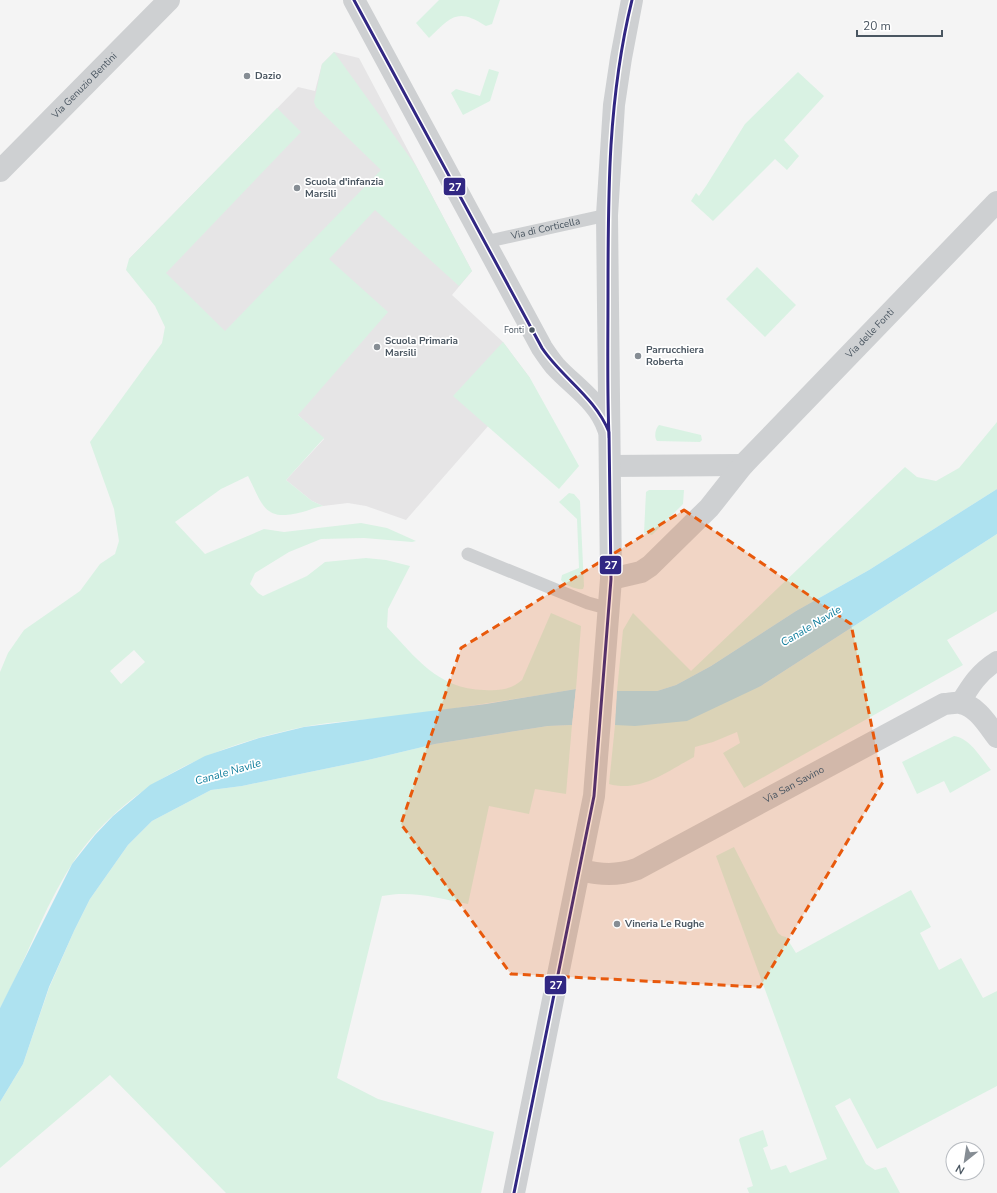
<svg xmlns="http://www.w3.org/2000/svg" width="997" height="1193" font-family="'Nunito Sans',sans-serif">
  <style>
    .education { fill: #e6e5e6 }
    .green { fill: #d9f2e3; fill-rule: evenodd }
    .water { fill: #aee2f0 }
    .pier { fill: #f4f4f4 }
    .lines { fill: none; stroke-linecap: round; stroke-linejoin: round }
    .service { stroke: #ced0d2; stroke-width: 13 }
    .pedestrian { stroke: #ced0d2; stroke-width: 20 }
    .minor { stroke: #ced0d2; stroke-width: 22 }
    .tertiary { stroke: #ced0d2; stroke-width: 22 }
    .bus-1-casing { stroke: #fff; stroke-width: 6 }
    .bus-1 { stroke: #312783; stroke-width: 3 }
    .marked { fill: #e8590c; fill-opacity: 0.2; stroke: #e8590c; stroke-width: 3; stroke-dasharray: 8 5; stroke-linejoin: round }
    .poi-dot { fill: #868d94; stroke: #fff; stroke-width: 1.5 }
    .bus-dot { fill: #4a5661; stroke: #fff; stroke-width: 1.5 }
    .labels { text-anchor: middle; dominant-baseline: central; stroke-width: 3.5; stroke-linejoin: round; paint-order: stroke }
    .bus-label { font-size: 9px; fill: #4a5661; stroke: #fff; text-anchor: end }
    .poi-label { font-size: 10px; font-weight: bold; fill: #4a5661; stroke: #fff; text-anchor: start }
    .street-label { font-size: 10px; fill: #4a5661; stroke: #fff }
    .water-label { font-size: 11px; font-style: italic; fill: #0c7c9b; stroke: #fff }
    .line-badge { stroke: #fff; stroke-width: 1.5 }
    .badge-label { font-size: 11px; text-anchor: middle; font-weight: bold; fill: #fff }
  </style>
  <rect width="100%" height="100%" fill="#f4f4f4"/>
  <path class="education" d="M 334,52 L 359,58 L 472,271 L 452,295 L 503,342 L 530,378 L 406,520 L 366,506 L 348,503 L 323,506 L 312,501 L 286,480 L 324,439 L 129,259 L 298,87 L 315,91 L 322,64 Z"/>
  <path class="green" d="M 439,0 L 500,0 L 492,24 L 486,26 C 457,7 451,17 429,38 L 416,23 Z
    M 334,52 L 416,166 L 472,271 L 459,286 L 375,210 L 329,259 L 388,312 L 298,415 L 324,438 L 286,480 L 312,501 L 323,506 C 316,507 312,509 306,511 C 265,523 264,508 248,476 L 221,489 L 175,522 L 205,554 L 264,529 L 284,532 L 361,523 L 387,528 L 416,541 L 412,542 L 364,538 L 321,539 L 289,552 L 255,573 L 250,584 L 258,593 L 263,596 L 307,576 L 325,562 L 366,558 L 386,560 L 410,566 L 388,609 L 387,627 C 415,657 438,689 484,690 C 499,691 510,690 522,680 L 551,613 L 581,626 L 576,689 C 517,699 458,708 399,716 C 367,720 334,721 303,727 C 212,746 125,783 72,864 C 43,909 26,961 0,1008 L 0,672 L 8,653 L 24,630 L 80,591 L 100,564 L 115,554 L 119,541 L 114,509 L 90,442 L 162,343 L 165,327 L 155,306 L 126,270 L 129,259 L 277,108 L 301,132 L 166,273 L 225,331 L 381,170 L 316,107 L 314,102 L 322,64 ZM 134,650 L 145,662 L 121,684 L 110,671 Z
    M 489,69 L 499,72 L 490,101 L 463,115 L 451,93 L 456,89 L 480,96 Z
    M 798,72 L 824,96 L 784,140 L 799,156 L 787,170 L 775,159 L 713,221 L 691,201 L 696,193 L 699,196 L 706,186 L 745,124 Z
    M 757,267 L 796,305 L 765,337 L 726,299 Z
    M 503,342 L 530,378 L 579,466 L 559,489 L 453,396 Z
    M 997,422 L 997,489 L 869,570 L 796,611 L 711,666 L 676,685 L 657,691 L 617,691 L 623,630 L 633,613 L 691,671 L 905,467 L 917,477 L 936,481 L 959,468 Z
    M 659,425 L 701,435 L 702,440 L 700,442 L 657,441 C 654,437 655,429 659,425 Z
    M 649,490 L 684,490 L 683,504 L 652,535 L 644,533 L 646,492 Z
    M 569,493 L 574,494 L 580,501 L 584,586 L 583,589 C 576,590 565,585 561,580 L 562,575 L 579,568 L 577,519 L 559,502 Z
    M 997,534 L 997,611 L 947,640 L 963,665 L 744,788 L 723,753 L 740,743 L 737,732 L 713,742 L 695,747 L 694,757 C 668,771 640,793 609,784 L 615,725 L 657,724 L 761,686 Z
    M 572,725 L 566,794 L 535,789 L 529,814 L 489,806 L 468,904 C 439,898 412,890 382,896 L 337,1078 L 378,1099 L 494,1132 L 481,1193 L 226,1193 L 110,1075 L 0,1168 L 0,1102 L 23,1064 L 49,988 L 74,931 L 90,899 L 128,845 L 152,821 L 211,790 L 242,786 L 368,760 L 435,744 L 548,726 Z
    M 954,736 C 970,738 981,758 991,770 L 950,793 L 944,781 L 917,794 L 902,762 Z
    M 734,847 L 778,933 L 782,936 L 786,937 L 796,953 L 911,890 L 931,927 L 920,933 L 939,970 L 961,958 L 983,998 L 997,991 L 997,1086 L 877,1149 L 850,1098 L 835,1106 L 866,1164 L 875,1170 L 886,1167 L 900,1193 L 749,1193 L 747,1188 L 753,1186 L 739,1140 L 740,1138 L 763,1130 L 768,1146 L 763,1148 L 771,1170 L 786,1165 L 790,1173 L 827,1159 L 716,856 Z"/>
  <path class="water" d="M 997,489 L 997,534 L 761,686 L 687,721 L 635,726 L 615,725 L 617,691 L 657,691 L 676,685 L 711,666 L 796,611 L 869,570 Z
    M 576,689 L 572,725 L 548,726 L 435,744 L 368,760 L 242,786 L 211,790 L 152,821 L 128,845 L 90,899 L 74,931 L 49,987 L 23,1064 L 0,1102 L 0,1008 L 72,864 L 95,835 L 113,816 L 150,785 L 205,756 L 259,738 L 304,727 L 486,704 Z"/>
  <path class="pier" d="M 576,687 L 578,689 L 574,725 L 572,727 Z
    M 617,689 L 614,727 L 613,725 Z"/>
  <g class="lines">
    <g class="service">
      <path id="s1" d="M 485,242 L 607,215"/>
      <path d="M 468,554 L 588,603 L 610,609"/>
    </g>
    <path class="pedestrian" d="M 960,703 C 971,685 979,672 997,661"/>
    <g class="minor">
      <path d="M 354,0 L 542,348 C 546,354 550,360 555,366 C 573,386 599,401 608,429"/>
      <path d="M 610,466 L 743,465"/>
      <path id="s2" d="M 611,579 L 641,572 L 650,566 L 709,508 L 743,465 L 997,202"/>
      <path id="s3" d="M 580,870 C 601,875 617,876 637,869 L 944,704 C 949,704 955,702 960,703 C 976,705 988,725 997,737"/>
      <path d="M 514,1193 L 594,796 L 611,579 L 607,215 L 614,105 L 621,58 L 632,0"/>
    </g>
    <path class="tertiary" id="s4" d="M 0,171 L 169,0"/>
    <g class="bus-1-casing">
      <path id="bus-1" d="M 354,0 L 542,348 C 562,378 595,397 609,432 L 611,579 L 594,796 L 514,1193
        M 609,438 C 607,389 608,341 608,292 C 608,192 608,98 632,0"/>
    </g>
    <use href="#bus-1" class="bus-1"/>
  </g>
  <path class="marked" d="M 684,510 L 851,624 L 883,782 L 760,987 L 511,974 L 401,824 L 461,648 Z"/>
  <g class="poi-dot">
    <circle cx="247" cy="76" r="4"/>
    <circle cx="297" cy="188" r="4"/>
    <circle cx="377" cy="347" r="4"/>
    <circle cx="638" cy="356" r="4"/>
    <circle cx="617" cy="924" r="4"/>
  </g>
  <circle class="bus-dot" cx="532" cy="330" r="3.5"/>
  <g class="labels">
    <g class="bus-label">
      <text x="524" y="330">Fonti</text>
    </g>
    <g class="poi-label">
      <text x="255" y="76">Dazio</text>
      <text x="305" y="182">Scuola d'infanzia<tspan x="305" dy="12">Marsili</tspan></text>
      <text x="385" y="341">Scuola Primaria<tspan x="385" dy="12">Marsili</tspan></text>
      <text x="646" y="350">Parrucchiera<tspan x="646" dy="12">Roberta</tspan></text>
      <text x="625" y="924">Vineria Le Rughe</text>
    </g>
    <g class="street-label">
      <text stroke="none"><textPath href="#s4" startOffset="120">Via Genuzio Bentini</textPath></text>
      <text stroke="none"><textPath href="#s1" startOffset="62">Via di Corticella</textPath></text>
      <text stroke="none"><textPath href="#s2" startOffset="362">Via delle Fonti</textPath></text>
      <text stroke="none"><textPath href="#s3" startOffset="236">Via San Savino</textPath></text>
    </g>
    <g class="water-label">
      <text transform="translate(811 626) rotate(-31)">Canale Navile</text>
      <text transform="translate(228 772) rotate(-16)">Canale Navile</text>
    </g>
  </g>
  <g class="line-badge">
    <rect x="443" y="177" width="23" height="19" rx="4" fill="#312783"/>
    <rect x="599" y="555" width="23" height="20" rx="4" fill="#312783"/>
    <rect x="544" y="975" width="23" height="20" rx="4" fill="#312783"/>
  </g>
  <g class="badge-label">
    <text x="455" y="191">27</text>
    <text x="611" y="569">27</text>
    <text x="556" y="989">27</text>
  </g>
  <g transform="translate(965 1161) rotate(210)"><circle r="19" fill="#ffffff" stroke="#b7bbc0"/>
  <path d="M0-3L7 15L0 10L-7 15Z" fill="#868d94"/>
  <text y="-6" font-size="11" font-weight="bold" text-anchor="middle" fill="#4a5661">N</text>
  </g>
  <path d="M857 30v6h85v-6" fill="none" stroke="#4a5661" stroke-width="2"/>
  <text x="863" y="30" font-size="12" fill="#4a5661" stroke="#ffffff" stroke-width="3" paint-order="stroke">20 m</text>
</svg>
